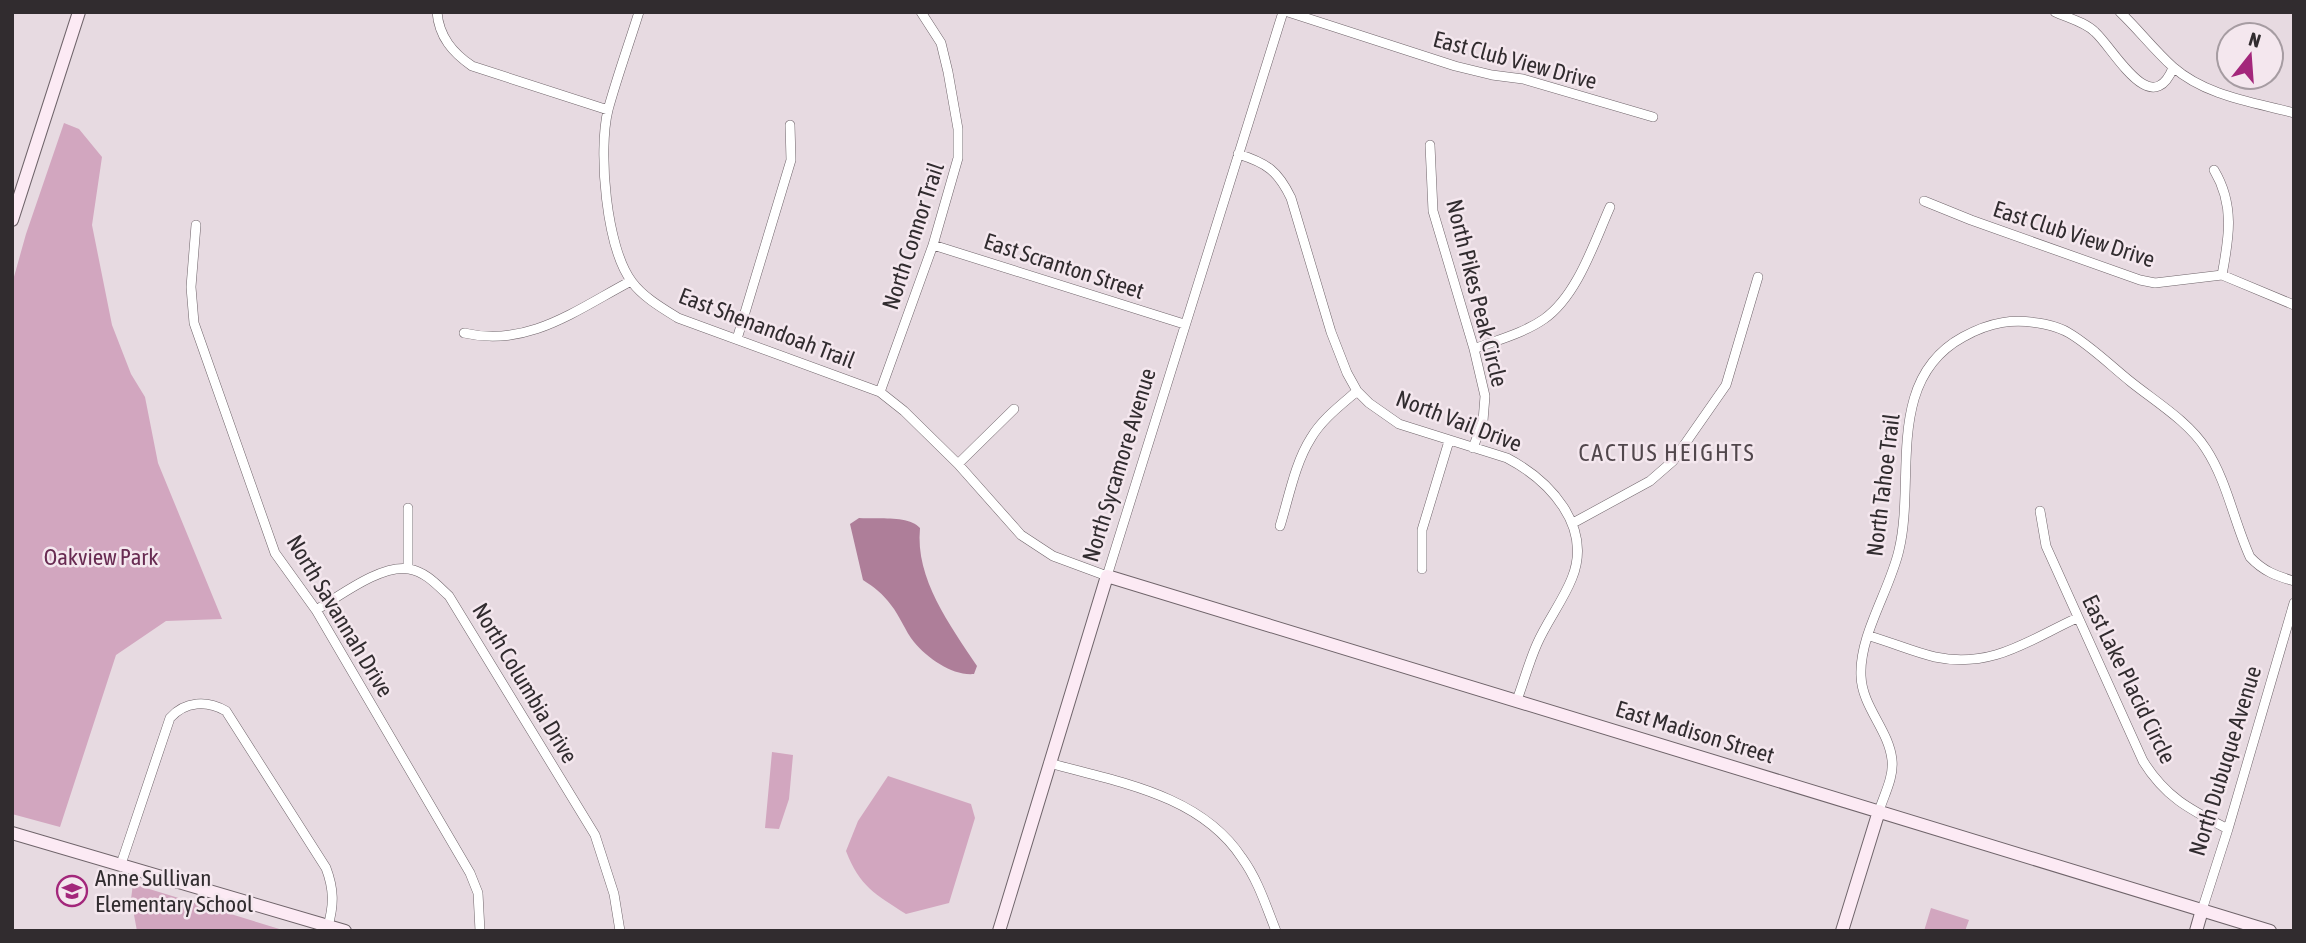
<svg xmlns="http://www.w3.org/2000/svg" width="2306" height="943" font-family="'Asap Condensed',sans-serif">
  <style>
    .green { fill: #d2a6bf }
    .water { fill: #ae7e99 }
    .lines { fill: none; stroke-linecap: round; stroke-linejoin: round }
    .street-casing { stroke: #6f646a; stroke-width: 10 }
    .secondary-casing { stroke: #6f646a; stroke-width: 14 }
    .street { stroke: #fff; stroke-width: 9 }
    .secondary { stroke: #fceaf4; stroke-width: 12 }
    .labels { text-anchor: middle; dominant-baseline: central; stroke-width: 5; stroke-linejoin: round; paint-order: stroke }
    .street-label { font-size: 23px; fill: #312c2f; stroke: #f4e7ee }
    .park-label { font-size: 23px; fill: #682b52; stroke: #f4e7ee }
    .poi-label { font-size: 23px; fill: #312c2f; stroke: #f4e7ee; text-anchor: start }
    .neighbourhood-label { font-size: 24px; letter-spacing: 2px; fill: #51474c; stroke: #f4e7ee }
  </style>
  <rect width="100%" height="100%" fill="#e7dae1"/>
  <path class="green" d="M 64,123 L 79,129 L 102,157 L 92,225 L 112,325 L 131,374 L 145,397 L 158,463 L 222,619 L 166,621 L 116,655 L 60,827 L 12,814 L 12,284 L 26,234 Z
    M 772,752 L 793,755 L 789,799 L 779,829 L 765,828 Z
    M 888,776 L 971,804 L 975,818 L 949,903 L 906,914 C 875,894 860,887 846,851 L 858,821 Z
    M 133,884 L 286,931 L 137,931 L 131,899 Z
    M 1931,908 L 1969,920 L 1965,931 L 1924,931 Z"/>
  <path class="water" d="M 859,518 C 876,519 909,515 920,528 C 915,579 950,625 977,666 L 974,674 C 953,676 928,659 914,642 C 905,631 900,616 891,605 C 883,594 874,587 863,580 L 850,524 Z"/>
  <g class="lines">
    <g class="street-casing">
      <path id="street" d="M 437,12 C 439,37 453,53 472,66 L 608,110
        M 639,12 C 629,44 617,77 608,110 C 598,151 606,248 632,282 C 643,297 662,308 678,318 L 880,392 L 904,411 L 958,464 L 1021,535 L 1053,556 L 1107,576 L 1283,12
        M 1288,12 L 1455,66 L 1492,75 L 1523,79 L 1653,117
        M 2055,12 C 2068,18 2085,22 2095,32 C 2114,49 2151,121 2173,68
        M 2120,12 C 2138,29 2154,50 2173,67 C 2206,96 2253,102 2294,113
        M 1430,145 L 1433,211 L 1474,349 L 1485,396 L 1483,421 L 1473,448
        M 1238,154 C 1267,163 1278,171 1291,198 L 1331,332 L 1347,373 L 1357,391 L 1369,403 L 1399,424 L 1507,458 C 1549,480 1593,526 1572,578 C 1563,601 1547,621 1537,644 C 1529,662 1524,681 1517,700
        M 2214,170 C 2235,205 2229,238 2222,275
        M 1924,201 L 1971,220 L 2140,280 L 2155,283 L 2222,275 L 2294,305
        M 196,225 L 191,287 L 194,323 L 275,553 L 316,610 L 470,873 L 478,893 L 480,931
        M 933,245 L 1184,324
        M 464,333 C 528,348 576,310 631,281
        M 737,339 L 791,160 L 790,125
        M 1474,349 C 1497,340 1524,333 1544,319 C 1577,296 1594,243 1610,207
        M 880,392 L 933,245 L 958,158 L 958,129 L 948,72 L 941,43 L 921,12
        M 958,464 L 1014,409
        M 2040,511 L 2046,546 L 2143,761 C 2166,798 2191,810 2228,829
        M 1573,523 L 1650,481 L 1673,461 L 1726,385 L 1758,277
        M 1280,526 C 1289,497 1295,463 1311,438 C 1322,419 1341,405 1357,391
        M 408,569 L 408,508
        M 1422,569 L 1422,530 L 1449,441
        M 316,610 C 340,596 381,564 409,569 C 426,572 437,585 449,596 L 595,835 L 614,894 L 620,931
        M 1869,636 C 1891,642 1913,652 1935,657 C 1992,669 2029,640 2077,618
        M 1049,763 C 1117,782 1200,794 1242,858 C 1258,880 1266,906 1276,931
        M 1879,811 C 1884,795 1894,777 1892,760 C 1889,730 1862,707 1861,676 C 1859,635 1890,590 1899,550 C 1916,480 1884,380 1963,337 C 1990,322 2013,318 2044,324 C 2053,326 2061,328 2069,333 C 2091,346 2111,366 2131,382 C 2156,402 2189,422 2206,449 C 2227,481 2234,522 2250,557 C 2263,571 2276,576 2294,581
        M 121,864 L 170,718 C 185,701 207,700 226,711 L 326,868 C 334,889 334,905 328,926
        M 2202,910 L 2228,829 L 2294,603"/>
    </g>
    <g class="secondary-casing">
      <path id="secondary" d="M 12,220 L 79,12
        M 12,833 L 345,931
        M 999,931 L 1107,576 L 2270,931
        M 1842,931 L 1879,811
        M 2196,931 L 2202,910"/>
    </g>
    <use href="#street" class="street"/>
    <use href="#secondary" class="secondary"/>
  </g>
  <defs>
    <g id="school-ring" transform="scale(1.575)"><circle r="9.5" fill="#f4e7ee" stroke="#a3277b" stroke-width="1.5"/><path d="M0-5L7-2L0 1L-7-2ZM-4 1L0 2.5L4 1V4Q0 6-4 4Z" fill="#a3277b"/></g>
  </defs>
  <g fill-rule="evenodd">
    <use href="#school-ring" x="72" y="891"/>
  </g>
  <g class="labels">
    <g class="street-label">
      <text transform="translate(1515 60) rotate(15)">East Club View Drive</text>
      <text transform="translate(2074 234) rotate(18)">East Club View Drive</text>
      <text transform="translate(913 236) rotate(-72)">North Connor Trail</text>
      <text transform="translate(1064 266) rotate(18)">East Scranton Street</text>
      <text transform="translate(1477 293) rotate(76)">North Pikes Peak Circle</text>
      <text transform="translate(767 328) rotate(21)">East Shenandoah Trail</text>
      <text transform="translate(1459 421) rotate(21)">North Vail Drive</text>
      <text transform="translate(1119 465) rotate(-73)">North Sycamore Avenue</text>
      <text transform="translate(1883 485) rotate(-83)">North Tahoe Trail</text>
      <text transform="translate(340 616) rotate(59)">North Savannah Drive</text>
      <text transform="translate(2129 679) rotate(64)">East Lake Placid Circle</text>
      <text transform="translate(525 683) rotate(59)">North Columbia Drive</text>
      <text transform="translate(1695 732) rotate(17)">East Madison Street</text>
      <text transform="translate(2225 761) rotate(-73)">North Dubuque Avenue</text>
    </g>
    <g class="park-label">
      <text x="101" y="557">Oakview Park</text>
    </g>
    <g class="poi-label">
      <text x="95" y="878">Anne Sullivan<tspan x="95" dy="26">Elementary School</tspan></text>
    </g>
    <g class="neighbourhood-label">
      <text x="1667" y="452">CACTUS HEIGHTS</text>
    </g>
  </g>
  <rect width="2306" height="943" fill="none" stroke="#312c2f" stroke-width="28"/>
  <g transform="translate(2250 56) rotate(17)"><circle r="33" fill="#f4e7ee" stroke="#a69ca2" stroke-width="2"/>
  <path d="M0-5L12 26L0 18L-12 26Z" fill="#a3277b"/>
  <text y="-10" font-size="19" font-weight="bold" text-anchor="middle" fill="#312c2f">N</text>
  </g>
</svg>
